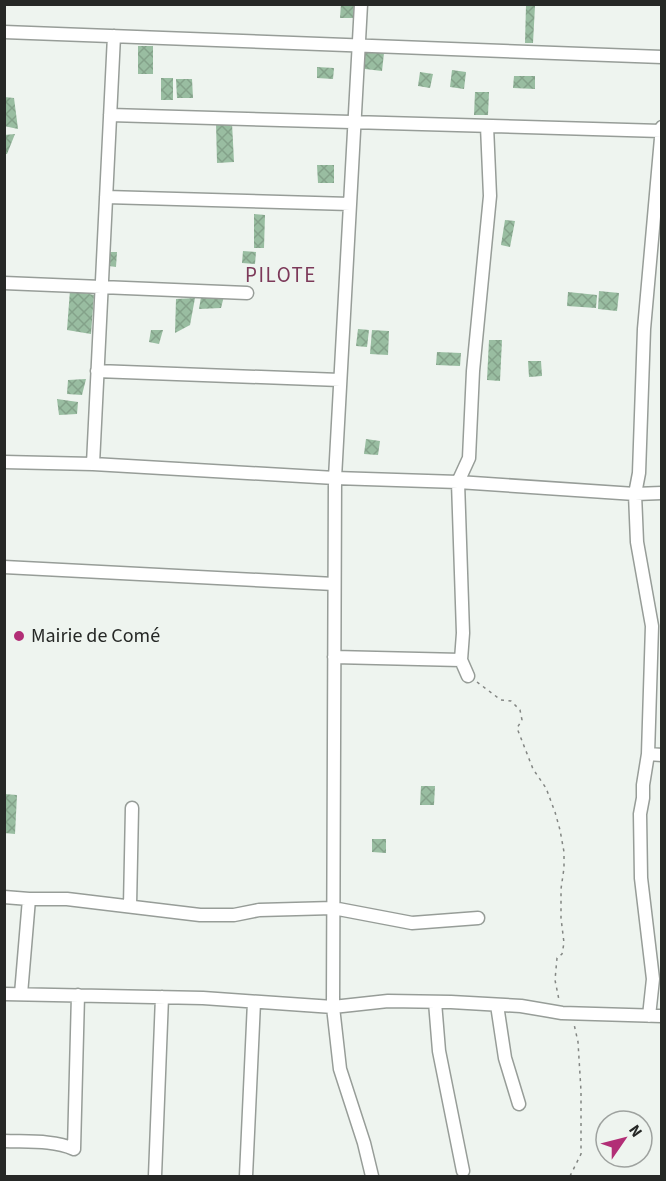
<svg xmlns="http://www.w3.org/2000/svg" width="666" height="1181" font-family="'Source Sans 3',sans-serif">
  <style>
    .building { fill: url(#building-cross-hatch) }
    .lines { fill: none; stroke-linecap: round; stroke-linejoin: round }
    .minor-casing { stroke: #979d98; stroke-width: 15 }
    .path { stroke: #838683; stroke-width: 1.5; stroke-dasharray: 3 4.5; stroke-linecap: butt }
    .minor { stroke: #fff; stroke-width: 12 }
    .poi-dot { fill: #b22e76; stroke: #eef4ef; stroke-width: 2 }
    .labels { text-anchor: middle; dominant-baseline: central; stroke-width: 4.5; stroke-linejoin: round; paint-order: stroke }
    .poi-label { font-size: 20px; fill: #262826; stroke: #eef4ef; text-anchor: start }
    .neighbourhood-label { font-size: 21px; letter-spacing: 1.5px; fill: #7c3959; stroke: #eef4ef }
  </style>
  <defs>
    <pattern id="building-cross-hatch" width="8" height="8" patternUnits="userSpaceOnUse" patternTransform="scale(1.5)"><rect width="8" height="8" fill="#99bda1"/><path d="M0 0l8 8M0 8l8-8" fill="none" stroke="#84a28a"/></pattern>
  </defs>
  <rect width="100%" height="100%" fill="#eef4ef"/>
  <path class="building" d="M 341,4 L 354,4 L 353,18 L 340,18 Z
    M 526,5 L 535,6 L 533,43 L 525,43 Z
    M 138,46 L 153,46 L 153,74 L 138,74 Z
    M 365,52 L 384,53 L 382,71 L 365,69 Z
    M 317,67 L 334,68 L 333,79 L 317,78 Z
    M 452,70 L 466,72 L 464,89 L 450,87 Z
    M 420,72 L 433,74 L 430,88 L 418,86 Z
    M 514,76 L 535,76 L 535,89 L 513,88 Z
    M 161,78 L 173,78 L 173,100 L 161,100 Z
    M 176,79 L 192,79 L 193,98 L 177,98 Z
    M 475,92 L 489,92 L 488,115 L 474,115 Z
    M 4,97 L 14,98 L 18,129 L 4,126 Z
    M 216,123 L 232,123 L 234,162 L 217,163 Z
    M 15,134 L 7,154 L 4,154 L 4,135 Z
    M 317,165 L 334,165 L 334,183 L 318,183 Z
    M 254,214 L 265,215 L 264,248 L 254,248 Z
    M 505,220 L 515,221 L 510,247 L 501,245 Z
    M 243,251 L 256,252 L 255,264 L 242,263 Z
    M 110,252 L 117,252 L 116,267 L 109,266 Z
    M 70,290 L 94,295 L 91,334 L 67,330 Z
    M 599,291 L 619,293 L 617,311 L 598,309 Z
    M 568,292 L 597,295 L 596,308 L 567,306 Z
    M 224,296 L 221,308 L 199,309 L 201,297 Z
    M 195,298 L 190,325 L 175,333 L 176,299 Z
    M 358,329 L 369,330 L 367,347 L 356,346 Z
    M 151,330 L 163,330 L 159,344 L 149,342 Z
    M 372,330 L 389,331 L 388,355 L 370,354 Z
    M 489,340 L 502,340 L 500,381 L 487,380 Z
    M 437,352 L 461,353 L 460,366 L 436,365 Z
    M 528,361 L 541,361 L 542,376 L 529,377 Z
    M 86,379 L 82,395 L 67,394 L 68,380 Z
    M 57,399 L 78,402 L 77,414 L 59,415 Z
    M 366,439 L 380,441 L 378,455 L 364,454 Z
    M 421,786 L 435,786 L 434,805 L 420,805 Z
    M 4,794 L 17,795 L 15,834 L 4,833 Z
    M 372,839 L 386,839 L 386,853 L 372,852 Z"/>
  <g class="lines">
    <g class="minor-casing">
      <path id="minor" d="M 361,4 L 335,478 L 333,1007 L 340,1069 L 364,1143 L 372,1176
        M 4,32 L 662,57
        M 110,115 L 661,131
        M 106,197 L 350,204
        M 4,283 L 247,293
        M 97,371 L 340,380
        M 4,462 L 93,464 L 335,478 L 458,482 L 635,494 L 662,493
        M 93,464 L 114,36
        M 4,567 L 334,584
        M 334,657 L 461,660
        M 468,676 L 461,660 L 463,633 L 458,482 L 469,458 L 473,371 L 490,196 L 487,126
        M 648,754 L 662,755
        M 4,897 L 29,899 L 67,899 L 200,915 L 234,915 L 259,910 L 333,908 L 412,923 L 478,918
        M 130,906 L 132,808
        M 4,994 L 203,998 L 333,1007 L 388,1001 L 451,1002 L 521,1006 L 562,1013 L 662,1016
        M 21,994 L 29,899
        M 435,1002 L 439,1051 L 463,1171
        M 497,1005 L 505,1058 L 519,1104
        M 649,1016 L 653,979 L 641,878 L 640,814 L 643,798 L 643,785 L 648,754 L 652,626 L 637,542 L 635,494 L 639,473 L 644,329 L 662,127
        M 4,1141 C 28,1142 53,1140 74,1149 L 78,995
        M 155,1176 L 162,997
        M 246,1176 L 254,1002"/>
    </g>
    <path class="path" d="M 477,682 L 501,700 L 511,701 L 520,710 L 522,720 L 517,728 L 533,769 L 546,788 L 555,812 L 560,830 L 564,852 L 564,868 L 561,889 L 561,918 L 564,943 L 562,954 L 557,958 L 555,980 L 559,1000
      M 570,1176 L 581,1154 L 581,1091 L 578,1042 L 574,1024"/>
    <use href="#minor" class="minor"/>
  </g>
  <circle class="poi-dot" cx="19" cy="636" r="6"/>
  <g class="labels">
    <g class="poi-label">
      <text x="31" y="636">Mairie de Comé</text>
    </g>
    <g class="neighbourhood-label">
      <text x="281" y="275">PILOTE</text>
    </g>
  </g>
  <rect width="666" height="1181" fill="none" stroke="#262826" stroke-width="12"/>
  <g transform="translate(624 1139) rotate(55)"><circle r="28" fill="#eef4ef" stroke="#9ea29f" stroke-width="1.5"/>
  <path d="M0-4.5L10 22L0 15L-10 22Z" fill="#b22e76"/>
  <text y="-9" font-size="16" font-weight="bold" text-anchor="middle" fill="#262826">N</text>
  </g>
</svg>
